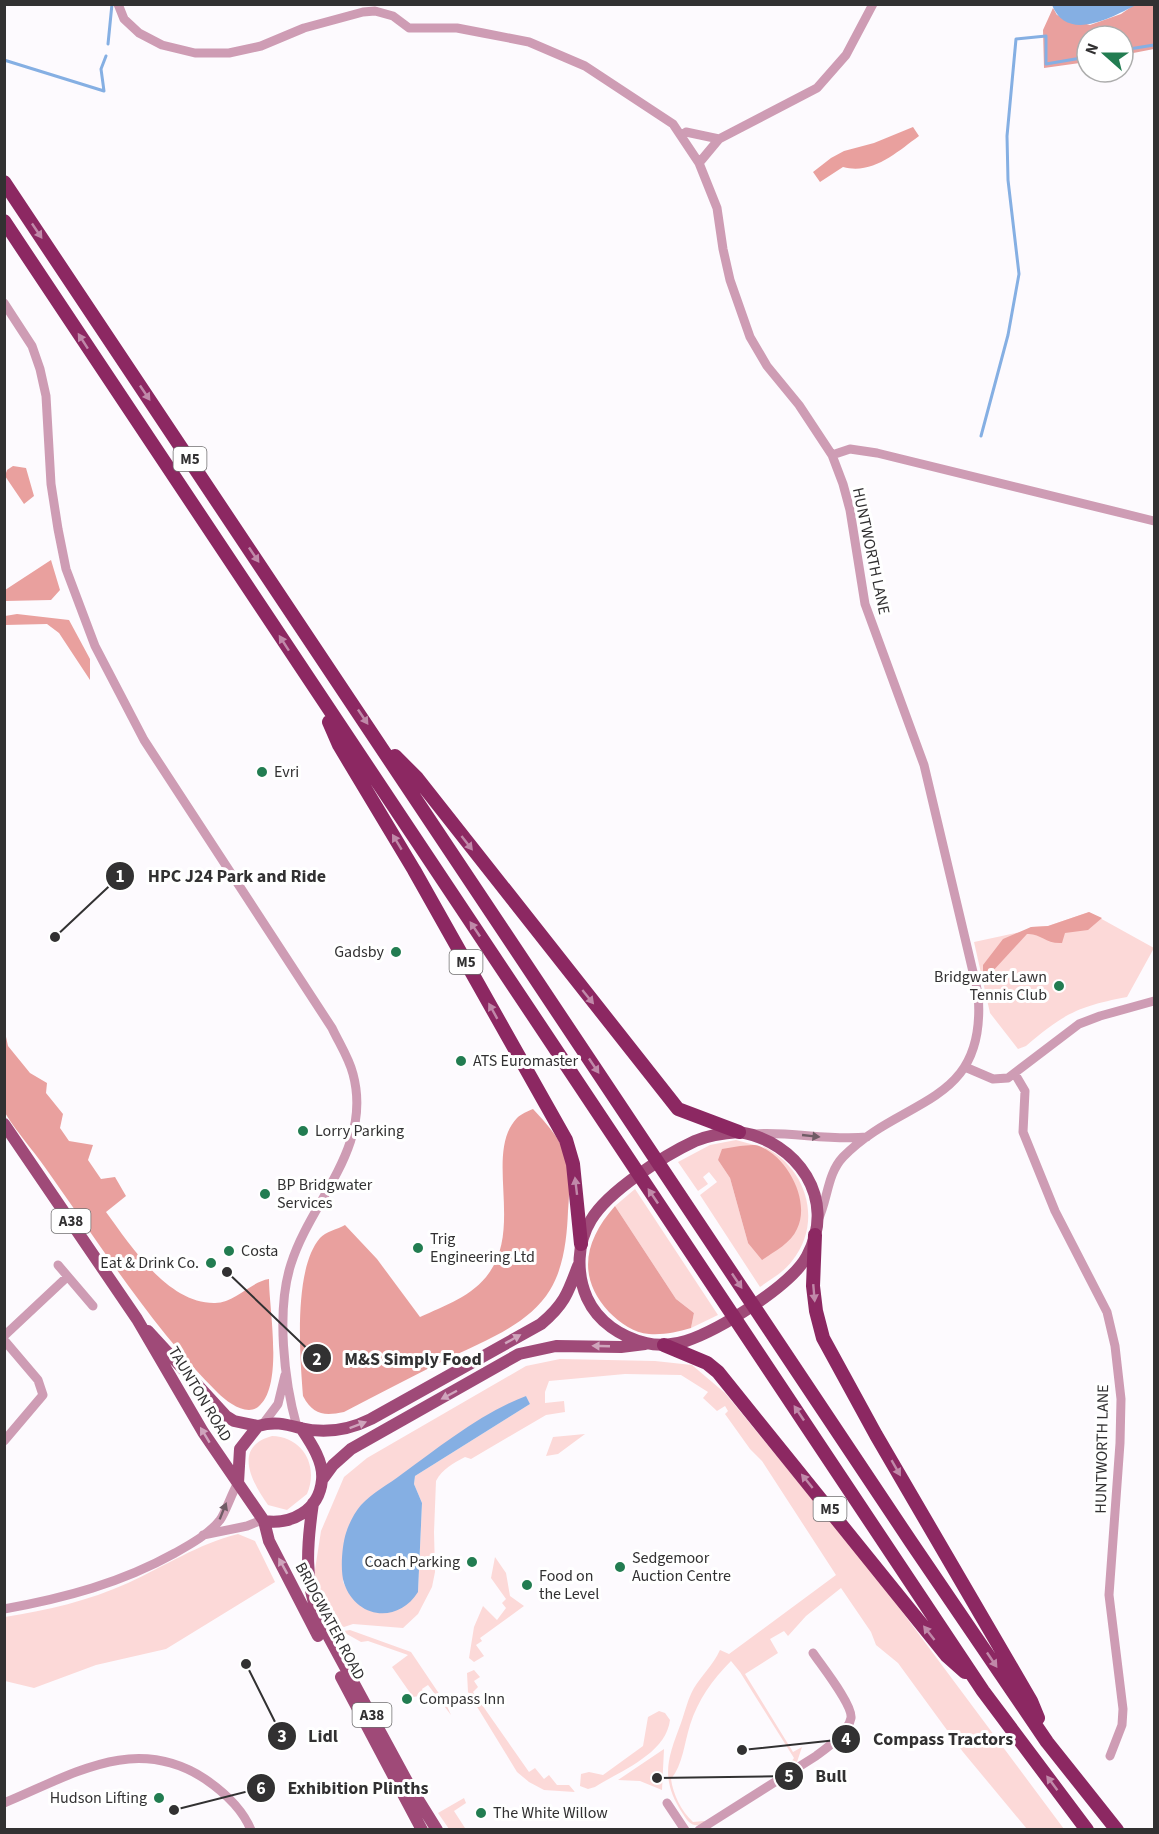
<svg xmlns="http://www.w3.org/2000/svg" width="1159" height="1834" font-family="'Source Sans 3',sans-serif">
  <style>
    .green { fill: #fcd9d8; fill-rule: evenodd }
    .forest { fill: #e9a09e }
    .water { fill: #85afe3 }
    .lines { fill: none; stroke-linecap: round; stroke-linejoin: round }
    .stream { stroke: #85afe3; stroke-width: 3 }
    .minor { stroke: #ce9cb4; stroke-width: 9 }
    .major { stroke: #9f4a78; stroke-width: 12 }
    .highway { stroke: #8c2862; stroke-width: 14 }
    .oneway { fill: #c089a9 }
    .oneway2 { fill: #705c66 }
    .oneway3 { fill: #cfa4bc }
    .poi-dot { fill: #227c51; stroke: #fff; stroke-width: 2 }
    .labels { text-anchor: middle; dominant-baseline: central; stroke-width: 6; stroke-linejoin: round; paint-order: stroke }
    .shield { fill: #fff; stroke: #706f70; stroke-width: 1.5 }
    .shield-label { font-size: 15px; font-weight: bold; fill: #323132 }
    .street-label { font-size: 16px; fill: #323132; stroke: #fff }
    .poi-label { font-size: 16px; fill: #323132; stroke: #fff; text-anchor: start }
    .leader { fill: none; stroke: #323132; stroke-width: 2 }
    .callout-dot { fill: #323132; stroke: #fff; stroke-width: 2 }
    .mark-label { font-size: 18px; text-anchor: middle; font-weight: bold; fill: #fff }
    .callout-label { font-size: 18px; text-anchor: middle; font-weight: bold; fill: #323132; stroke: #fff; stroke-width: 6; stroke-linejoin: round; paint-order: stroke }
  </style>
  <rect width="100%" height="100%" fill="#fdfafe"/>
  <path class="green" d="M 1089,912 L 1154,948 L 1127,997 C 1079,1006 1063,1014 1026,1046 L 1018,1049 L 990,1013 L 974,942 L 1025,931 L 1031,927 L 1048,926 Z
    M 736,1140 L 758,1146 L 740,1146 L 718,1160 L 730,1178 L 748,1243 L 778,1160 L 762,1146 C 806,1166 824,1221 792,1261 C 784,1272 771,1279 760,1287 L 700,1195 L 717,1182 L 709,1172 L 703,1177 L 708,1184 L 698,1191 L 678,1162 L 710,1145 Z
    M 635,1189 L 718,1315 L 691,1328 L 694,1313 L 676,1299 L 615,1206 Z
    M 560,1359 L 655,1361 L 692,1365 L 725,1393 L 877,1578 L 1064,1829 L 1027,1829 L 963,1752 L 898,1663 L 876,1645 L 871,1632 L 841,1588 L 806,1616 L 788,1636 L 784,1631 L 770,1639 L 778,1653 L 745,1674 L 793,1752 L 802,1747 L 797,1762 L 791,1762 L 794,1758 L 740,1672 L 731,1661 C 712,1680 698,1700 690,1725 C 684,1744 683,1764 671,1779 C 673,1794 681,1811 693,1822 L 704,1821 L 705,1823 C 694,1828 689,1824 683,1814 C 660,1779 667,1760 681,1723 C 685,1712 688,1698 694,1688 C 702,1675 713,1665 720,1650 L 729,1654 L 836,1575 L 762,1461 L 750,1449 L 725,1414 L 728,1411 L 725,1406 L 717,1411 L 703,1398 L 708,1392 L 681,1375 L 625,1374 L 549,1381 L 545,1392 L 545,1403 L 564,1401 L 565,1412 L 546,1415 L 471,1459 L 465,1457 C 454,1463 442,1469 436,1481 L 434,1532 L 435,1572 L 432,1587 L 418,1614 L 403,1628 L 353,1624 L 344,1627 L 327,1619 L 314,1576 L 321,1531 L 344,1477 L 367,1458 L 526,1366 ZM 526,1396 L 530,1404 L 415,1476 L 414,1484 L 422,1503 L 418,1592 L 353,1599 L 343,1582 L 343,1561 L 361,1505 L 433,1452 Z
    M 585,1434 L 558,1454 L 546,1456 L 553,1437 Z
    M 272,1436 C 303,1437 319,1466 307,1494 L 287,1510 L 268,1505 C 252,1482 232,1447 272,1436 Z
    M 238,1534 L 255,1541 L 275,1582 L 166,1649 L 96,1665 L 34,1688 L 5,1681 L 5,1617 C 48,1610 88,1601 128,1583 C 165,1566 198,1544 238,1534 Z
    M 495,1557 L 506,1573 L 510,1596 L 524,1606 L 480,1638 L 482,1641 L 476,1645 L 484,1656 L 474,1662 L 469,1658 L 474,1627 L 483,1606 L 497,1620 L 506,1608 L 502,1603 L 506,1599 L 491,1578 Z
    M 350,1630 L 411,1652 L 446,1704 L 451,1715 L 428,1685 L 422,1689 L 425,1695 L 413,1697 L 392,1667 L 408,1655 L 368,1641 L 361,1642 L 345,1633 L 344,1631 Z
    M 474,1670 L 480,1677 L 474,1681 L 478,1687 L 473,1692 L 529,1772 L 535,1768 L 544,1779 L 549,1775 L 557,1785 L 569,1785 L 575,1792 L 544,1790 L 529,1782 L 517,1772 L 468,1692 L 467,1673 Z
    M 659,1711 L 665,1713 L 670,1720 C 666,1754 620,1771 595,1787 L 588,1789 L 580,1786 L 581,1774 L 589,1772 L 603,1775 L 643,1746 L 648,1717 Z
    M 664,1749 L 662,1790 L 640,1781 L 618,1780 Z
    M 464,1798 L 466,1803 L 454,1811 L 465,1828 L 449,1829 L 438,1813 Z"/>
  <path class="forest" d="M 1134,5 L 1154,5 L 1154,49 L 1123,55 L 1123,36 L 1087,36 L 1087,62 L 1044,68 L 1043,30 L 1053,8 L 1057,15 L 1090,25 L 1121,14 Z
    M 913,127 L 919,136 C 897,152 873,175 843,167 L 820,182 L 813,172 L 831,158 L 844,151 L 874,143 Z
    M 13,466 L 26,468 L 34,496 L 24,504 L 5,476 L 7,470 Z
    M 51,560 L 60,590 L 51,600 L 5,601 L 5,590 Z
    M 17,614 L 69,620 L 90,659 L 90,680 L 59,633 L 47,624 L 5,625 L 5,616 Z
    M 1089,912 L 1102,918 L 1088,930 L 1065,933 L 1062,943 C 1045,944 1041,933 1027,934 L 992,972 L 983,975 L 983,965 L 1003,939 L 1031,927 L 1048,926 Z
    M 5,1032 L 8,1046 L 30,1073 L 47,1083 L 46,1093 L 63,1114 L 60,1128 L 69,1141 L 93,1145 L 88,1160 L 101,1179 L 115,1177 L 126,1196 L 106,1212 C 131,1246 168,1304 215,1303 C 235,1303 250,1282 269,1279 C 269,1310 284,1387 258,1407 C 246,1416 227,1402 218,1393 C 153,1329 97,1240 44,1166 C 36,1154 7,1120 4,1110 C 0,1091 4,1053 5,1032 Z
    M 533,1109 C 568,1146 572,1160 568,1211 C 567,1237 564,1267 550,1290 C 528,1326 481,1342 445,1360 C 411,1377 377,1395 344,1412 C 324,1416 313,1415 303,1396 C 300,1357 293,1269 320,1238 C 325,1232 338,1229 345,1225 L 377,1259 L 420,1317 C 444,1306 473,1296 489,1273 C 523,1226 484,1153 517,1118 C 521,1114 528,1111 533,1109 Z
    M 740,1146 C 745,1146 754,1144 759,1146 C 787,1156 811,1201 797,1229 C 791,1243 775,1251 762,1260 L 748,1243 L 730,1178 L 718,1160 L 722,1149 Z
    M 615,1206 L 676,1299 L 694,1313 L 691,1328 C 677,1332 664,1335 649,1334 C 634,1333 620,1323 609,1312 C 576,1276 585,1240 615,1206 Z"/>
  <path class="water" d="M 1052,5 L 1052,4 L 1136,5 C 1112,17 1067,43 1052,5 Z
    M 526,1396 L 530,1404 L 415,1476 L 414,1484 L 422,1503 L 418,1592 C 398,1624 356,1619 344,1583 C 340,1571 342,1545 346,1533 C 349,1523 355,1512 361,1505 C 372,1493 389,1484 402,1474 C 441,1446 481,1413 526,1396 Z"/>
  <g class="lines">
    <path class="stream" d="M 108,44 L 112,4
      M 1123,50 L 1154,45
      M 4,60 L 104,91 L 101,69 L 106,56
      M 981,436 L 1008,335 L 1019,274 L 1008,180 L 1007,136 L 1016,39 L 1046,36 L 1046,64 L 1087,57"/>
    <path class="minor" d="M 118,4 L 124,19 L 139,33 L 162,45 L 195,53 L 229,53 L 261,46 L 304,28 L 363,12 L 375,11 L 393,16 L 409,28 L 457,28 L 483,33 L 529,42 L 585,66 L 673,124 L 699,163 L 717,208 L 723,249 L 730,280 L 750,337 L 767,366 L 799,405 L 832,455 L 843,484 L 850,510 L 865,604 L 924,765 L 978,993 C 988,1107 902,1096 843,1157 C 827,1174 828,1199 818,1220
      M 682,135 L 686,132 L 719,139 L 817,88 L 846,55 L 873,4
      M 699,163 L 719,139
      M 4,303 L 32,346 L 40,369 L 46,396 L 51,484 L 58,529 L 66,569 L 95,646 L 144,740 L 332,1028 C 339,1043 349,1058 353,1074 C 373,1148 311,1200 291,1264 C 276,1310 284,1381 297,1427
      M 832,455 L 850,449 L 877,453 L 1154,521
      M 965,1067 L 993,1079 L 1008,1078 L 1079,1024 L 1100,1016 L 1154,1001
      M 1015,1074 L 1025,1091 L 1023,1132 L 1055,1211 L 1107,1312 L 1115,1346 L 1121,1399 L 1120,1443 L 1109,1595 L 1123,1709 L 1122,1725 L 1110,1756
      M 753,1134 C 791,1131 828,1141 867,1137
      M 58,1265 L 93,1306
      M 4,1336 L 67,1277
      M 4,1340 L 38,1380 L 43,1395 L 4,1441
      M 263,1424 L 278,1404 L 285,1375
      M 203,1535 L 247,1526 L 262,1520
      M 4,1609 C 65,1598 121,1583 175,1553 C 191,1544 209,1534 220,1520 C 225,1514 232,1492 238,1483
      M 4,1803 C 72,1775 135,1733 205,1779 C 224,1792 242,1808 251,1830
      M 667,1803 L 685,1830
      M 699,1830 L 816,1756 C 828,1747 848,1733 851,1718 C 853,1705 821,1665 813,1653"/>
    <path class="major" d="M 4,1124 L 137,1319 L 203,1432 L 264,1521 C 291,1525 319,1511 322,1480 C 324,1462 311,1443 301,1428
      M 739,1132 C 797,1141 838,1199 807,1256 C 791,1286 719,1330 686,1341 C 674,1345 658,1346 646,1343 C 621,1337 598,1322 587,1298 C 576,1273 577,1243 591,1220 C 608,1191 665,1155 695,1141 C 709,1135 723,1133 739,1132 Z
      M 148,1331 L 226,1416 L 234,1421 L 258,1426
      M 322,1480 L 333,1465 L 351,1449 L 519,1354 L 556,1346 L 621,1347 L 645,1344
      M 238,1483 L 240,1449 L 258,1426 C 274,1421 285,1424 300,1428 C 325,1434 349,1430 371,1419 L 541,1324 C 564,1305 568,1293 578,1266
      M 313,1503 C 307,1544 304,1580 319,1619 L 409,1785 L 437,1830
      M 264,1521 L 269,1541 L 318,1636
      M 341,1677 L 422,1830"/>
    <path class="highway" d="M 4,182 L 911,1542 L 1047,1742 L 1117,1830
      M 4,221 L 983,1691 L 1087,1830
      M 329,722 L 339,745 L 414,870 L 566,1140 L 573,1164 L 581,1244
      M 395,756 L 417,778 L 678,1109 L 739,1132
      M 815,1235 L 813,1286 L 816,1311 L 823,1338 L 876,1435 L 1031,1701 L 1038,1718
      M 664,1345 L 707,1363 L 718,1372 L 947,1656 L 965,1672"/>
  </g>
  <defs><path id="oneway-solid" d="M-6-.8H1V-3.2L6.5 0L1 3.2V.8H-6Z" transform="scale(1.5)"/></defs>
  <g class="oneway">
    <use href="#oneway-solid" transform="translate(37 231) rotate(56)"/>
    <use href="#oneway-solid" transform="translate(83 341) rotate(-123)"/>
    <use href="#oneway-solid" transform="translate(145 393) rotate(56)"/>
    <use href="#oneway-solid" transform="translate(254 555) rotate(56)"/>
    <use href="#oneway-solid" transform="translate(284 643) rotate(-123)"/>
    <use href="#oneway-solid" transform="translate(363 717) rotate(56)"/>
    <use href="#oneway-solid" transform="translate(397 842) rotate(-121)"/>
    <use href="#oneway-solid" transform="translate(467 843) rotate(52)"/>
    <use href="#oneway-solid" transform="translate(475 929) rotate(-124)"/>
    <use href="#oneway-solid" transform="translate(588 997) rotate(51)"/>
    <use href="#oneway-solid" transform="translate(493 1011) rotate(-119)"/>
    <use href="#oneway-solid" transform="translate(594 1066) rotate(56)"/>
    <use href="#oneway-solid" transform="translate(576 1186) rotate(-97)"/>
    <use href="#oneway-solid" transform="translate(653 1196) rotate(-124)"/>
    <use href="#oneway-solid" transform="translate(737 1281) rotate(56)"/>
    <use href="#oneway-solid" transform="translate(814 1293) rotate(85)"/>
    <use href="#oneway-solid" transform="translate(799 1413) rotate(-124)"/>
    <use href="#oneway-solid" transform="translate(896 1468) rotate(60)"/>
    <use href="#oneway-solid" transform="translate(807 1481) rotate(-129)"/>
    <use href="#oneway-solid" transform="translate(929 1633) rotate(-128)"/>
    <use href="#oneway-solid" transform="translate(992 1660) rotate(56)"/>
    <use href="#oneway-solid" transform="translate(1052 1783) rotate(-127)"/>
  </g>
  <g class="oneway2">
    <use href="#oneway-solid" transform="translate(811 1136) rotate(6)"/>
    <use href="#oneway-solid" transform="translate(223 1511) rotate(-68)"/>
  </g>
  <g class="oneway3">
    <use href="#oneway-solid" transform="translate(513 1339) rotate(-29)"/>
    <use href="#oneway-solid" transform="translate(601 1346) rotate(-178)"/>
    <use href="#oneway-solid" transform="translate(449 1395) rotate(152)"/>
    <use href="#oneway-solid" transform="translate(358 1425) rotate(-21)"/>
    <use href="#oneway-solid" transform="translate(205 1435) rotate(-121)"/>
    <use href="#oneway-solid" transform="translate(283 1566) rotate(-119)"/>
  </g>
  <g class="poi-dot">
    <circle cx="262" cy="772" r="6"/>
    <circle cx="396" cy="952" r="6"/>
    <circle cx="1059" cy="986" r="6"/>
    <circle cx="461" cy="1061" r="6"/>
    <circle cx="303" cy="1131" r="6"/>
    <circle cx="265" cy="1194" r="6"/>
    <circle cx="418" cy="1248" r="6"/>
    <circle cx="229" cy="1251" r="6"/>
    <circle cx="211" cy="1263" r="6"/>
    <circle cx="472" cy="1562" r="6"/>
    <circle cx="620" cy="1567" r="6"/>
    <circle cx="527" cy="1585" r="6"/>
    <circle cx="407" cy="1699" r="6"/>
    <circle cx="159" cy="1798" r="6"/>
    <circle cx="481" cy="1813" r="6"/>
  </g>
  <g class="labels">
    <g class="shield">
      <rect x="173.5" y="447" width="33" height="24" rx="4.5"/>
      <rect x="449.5" y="950" width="33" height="24" rx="4.5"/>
      <rect x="51.5" y="1209" width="39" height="24" rx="4.5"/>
      <rect x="813.5" y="1497" width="33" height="24" rx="4.5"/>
      <rect x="352.5" y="1703" width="39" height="24" rx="4.5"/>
    </g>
    <g class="shield-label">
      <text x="190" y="459">M5</text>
      <text x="466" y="962">M5</text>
      <text x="71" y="1221">A38</text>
      <text x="830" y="1509">M5</text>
      <text x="372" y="1715">A38</text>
    </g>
    <g class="street-label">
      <text transform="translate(871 551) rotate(78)">HUNTWORTH LANE</text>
      <text transform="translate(200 1394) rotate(59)">TAUNTON ROAD</text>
      <text transform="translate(1102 1449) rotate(-89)">HUNTWORTH LANE</text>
      <text transform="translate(330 1621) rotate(62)">BRIDGWATER ROAD</text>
    </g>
    <g class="poi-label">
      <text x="274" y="772">Evri</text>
      <text x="384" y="952" text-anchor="end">Gadsby</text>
      <text x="1047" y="977" text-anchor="end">Bridgwater Lawn<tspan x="1047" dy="18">Tennis Club</tspan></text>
      <text x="473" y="1061">ATS Euromaster</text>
      <text x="315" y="1131">Lorry Parking</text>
      <text x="277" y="1185">BP Bridgwater<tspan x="277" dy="18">Services</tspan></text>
      <text x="430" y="1239">Trig<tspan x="430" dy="18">Engineering Ltd</tspan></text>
      <text x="241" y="1251">Costa</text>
      <text x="199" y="1263" text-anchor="end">Eat &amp; Drink Co.</text>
      <text x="632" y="1558">Sedgemoor<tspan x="632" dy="18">Auction Centre</tspan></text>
      <text x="460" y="1562" text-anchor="end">Coach Parking</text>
      <text x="539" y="1576">Food on<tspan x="539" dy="18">the Level</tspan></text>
      <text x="419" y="1699">Compass Inn</text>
      <text x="147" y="1798" text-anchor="end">Hudson Lifting</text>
      <text x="493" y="1813">The White Willow</text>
    </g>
  </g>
  <path class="leader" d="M55 937L120 876M227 1272L317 1358M246 1664L282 1736M742 1750L846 1739M657 1778L789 1776M174 1810L261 1788"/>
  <g class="callout-dot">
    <circle cx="55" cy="937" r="6"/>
    <circle cx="227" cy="1272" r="6"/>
    <circle cx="246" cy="1664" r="6"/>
    <circle cx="742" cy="1750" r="6"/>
    <circle cx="657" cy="1778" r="6"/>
    <circle cx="174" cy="1810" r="6"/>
    <circle cx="120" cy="876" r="15"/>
    <circle cx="317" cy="1358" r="15"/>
    <circle cx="282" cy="1736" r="15"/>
    <circle cx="846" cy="1739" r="15"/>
    <circle cx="789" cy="1776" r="15"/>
    <circle cx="261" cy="1788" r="15"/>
  </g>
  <g class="mark-label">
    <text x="120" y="882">1</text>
    <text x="317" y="1365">2</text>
    <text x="282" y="1742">3</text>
    <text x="846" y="1745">4</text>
    <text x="789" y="1782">5</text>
    <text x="261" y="1794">6</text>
  </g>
  <g class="callout-label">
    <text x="237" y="882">HPC J24 Park and Ride</text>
    <text x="413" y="1365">M&amp;S Simply Food</text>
    <text x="323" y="1742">Lidl</text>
    <text x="943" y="1745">Compass Tractors</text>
    <text x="831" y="1782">Bull</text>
    <text x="358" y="1794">Exhibition Plinths</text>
  </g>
  <rect width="1159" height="1834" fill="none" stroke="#323132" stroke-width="12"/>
  <g transform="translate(1105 54) rotate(291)"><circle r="28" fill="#ffffff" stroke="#adadad" stroke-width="1.5"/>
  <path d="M0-4.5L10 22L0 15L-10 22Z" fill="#227c51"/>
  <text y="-9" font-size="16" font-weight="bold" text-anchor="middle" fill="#323132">N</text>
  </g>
</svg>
